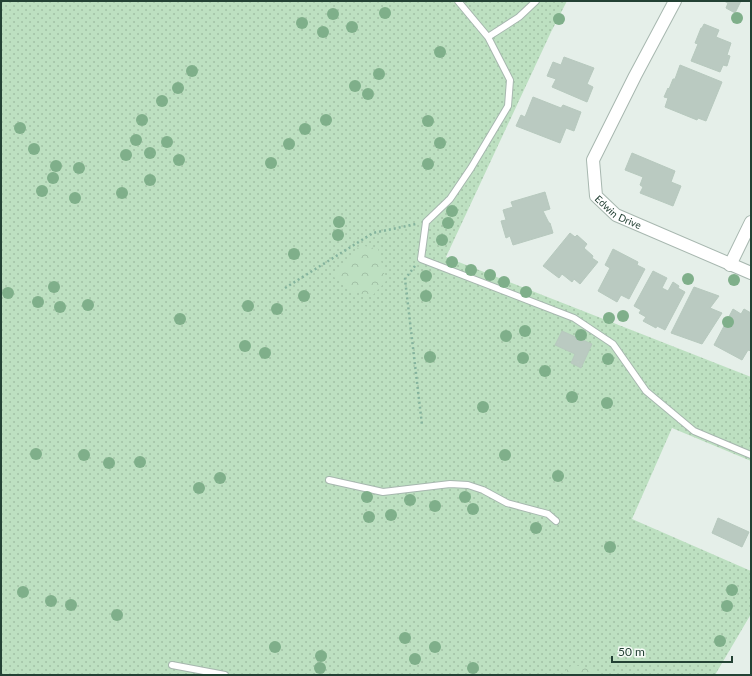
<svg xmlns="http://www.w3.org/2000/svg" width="752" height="676" font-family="Lato,sans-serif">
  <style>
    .grass { fill: url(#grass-dots) }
    .forest { fill: url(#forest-crowns) }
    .building { fill: #bacac1; stroke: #b7c9be }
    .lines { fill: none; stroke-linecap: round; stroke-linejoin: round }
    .lane-casing { stroke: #a7b7af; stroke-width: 8 }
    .street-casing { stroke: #a7b7af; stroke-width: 14 }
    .path { stroke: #84b39d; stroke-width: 2.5; stroke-dasharray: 2 3; stroke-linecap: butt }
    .lane { stroke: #fff; stroke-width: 6 }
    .street { stroke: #fff; stroke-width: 12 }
    .tree { fill: #7faf8a }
    .labels { text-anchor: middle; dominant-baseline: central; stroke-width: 4; stroke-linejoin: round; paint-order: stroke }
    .street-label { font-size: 10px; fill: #234134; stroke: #f6fbf7 }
  </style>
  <defs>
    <pattern id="grass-dots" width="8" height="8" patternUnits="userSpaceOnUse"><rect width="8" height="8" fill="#bde0c1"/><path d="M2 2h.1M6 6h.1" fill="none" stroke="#a2c1a6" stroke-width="1.8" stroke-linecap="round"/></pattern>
    <pattern id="forest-crowns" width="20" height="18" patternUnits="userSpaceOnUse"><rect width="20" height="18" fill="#bde0c1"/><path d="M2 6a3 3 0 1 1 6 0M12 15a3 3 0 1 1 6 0" fill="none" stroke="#a2c1a6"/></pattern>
  </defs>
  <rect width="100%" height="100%" fill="#e5efe9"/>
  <path class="grass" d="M 1,1 L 567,1 L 551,32 L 446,257 L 751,377 L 751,461 L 672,428 L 632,519 L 751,571 L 751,614 L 715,675 L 1,675 Z"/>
  <path class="forest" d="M 360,245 L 378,249 L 386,281 L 371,297 L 353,291 L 334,277 Z
    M 572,665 L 591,668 L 598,675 L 561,675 Z"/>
  <path class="building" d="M 724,1 L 741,1 L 735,13 L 726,8 L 728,3 Z
    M 704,24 L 719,30 L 716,37 L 731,43 L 727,55 L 730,56 L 727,66 L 723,65 L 720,72 L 691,61 L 698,44 L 695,43 L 701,28 L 702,28 Z
    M 564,57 L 594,68 L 587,84 L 593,87 L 587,102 L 552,87 L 556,79 L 547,76 L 553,62 L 561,65 Z
    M 680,65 L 722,82 L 706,121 L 698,118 L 697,120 L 665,107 L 668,98 L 664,97 L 668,88 L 669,89 L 673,79 L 675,79 Z
    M 533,97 L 561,108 L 563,105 L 581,112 L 574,131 L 566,128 L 560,143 L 516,126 L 521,115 L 525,117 Z
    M 632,153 L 675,171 L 671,182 L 681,186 L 673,206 L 640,193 L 643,187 L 640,185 L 643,177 L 625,170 Z
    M 545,192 L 550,209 L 543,211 L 549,223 L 550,223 L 553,233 L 513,245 L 510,236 L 506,238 L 501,221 L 506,220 L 503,210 L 513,207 L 511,202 Z
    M 570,233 L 575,237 L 577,235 L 587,244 L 584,248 L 593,256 L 592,258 L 598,262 L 580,284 L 574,279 L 572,282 L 562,274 L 559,278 L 543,266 Z
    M 613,249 L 638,262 L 637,265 L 645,269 L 629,299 L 621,295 L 617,302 L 598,291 L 610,268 L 605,265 Z
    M 653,271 L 667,278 L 662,288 L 668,291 L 673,282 L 679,286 L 678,288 L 685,292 L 665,330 L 657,326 L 656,328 L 643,321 L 646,317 L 639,313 L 641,310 L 634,306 Z
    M 694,287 L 719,296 L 710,308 L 722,313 L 702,344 L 671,333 Z
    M 733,309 L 741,314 L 744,309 L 751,313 L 751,351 L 748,350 L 742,360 L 714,345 Z
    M 562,331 L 592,344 L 581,368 L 571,363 L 575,354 L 555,345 Z
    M 718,518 L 749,532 L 742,547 L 712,533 Z"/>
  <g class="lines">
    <g class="lane-casing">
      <path id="lane" d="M 458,1 L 488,37 L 510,80 L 508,106 L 471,168 L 450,199 L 426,222 L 421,259 L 574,318 L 613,344 L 646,391 L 694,431 L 751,455
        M 488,37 L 519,17 L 536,1
        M 329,480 L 383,492 L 450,484 L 468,485 L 483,490 L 507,503 L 548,514 L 556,521
        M 172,665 L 225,675"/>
    </g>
    <g class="street-casing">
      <g id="street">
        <path id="s1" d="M 675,1 L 635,76 L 593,160 L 596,196 L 616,215 L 751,273"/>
        <path d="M 730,265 L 751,222"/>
      </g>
    </g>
    <path class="path" d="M 415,266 L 405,279 L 422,425
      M 285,288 L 373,233 L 416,224"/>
    <use href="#lane" class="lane"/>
    <use href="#street" class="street"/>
  </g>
  <g class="tree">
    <circle cx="385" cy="13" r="6"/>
    <circle cx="333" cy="14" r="6"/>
    <circle cx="737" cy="18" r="6"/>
    <circle cx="559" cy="19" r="6"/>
    <circle cx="302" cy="23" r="6"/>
    <circle cx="352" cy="27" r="6"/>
    <circle cx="323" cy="32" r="6"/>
    <circle cx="440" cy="52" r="6"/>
    <circle cx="192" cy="71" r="6"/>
    <circle cx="379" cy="74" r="6"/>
    <circle cx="355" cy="86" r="6"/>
    <circle cx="178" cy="88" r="6"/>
    <circle cx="368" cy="94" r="6"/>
    <circle cx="162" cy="101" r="6"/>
    <circle cx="142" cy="120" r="6"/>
    <circle cx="326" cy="120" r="6"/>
    <circle cx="428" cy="121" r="6"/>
    <circle cx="20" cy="128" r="6"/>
    <circle cx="305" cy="129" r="6"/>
    <circle cx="136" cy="140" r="6"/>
    <circle cx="167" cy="142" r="6"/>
    <circle cx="440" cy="143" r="6"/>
    <circle cx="289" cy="144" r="6"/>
    <circle cx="34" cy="149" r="6"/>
    <circle cx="150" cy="153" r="6"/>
    <circle cx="126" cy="155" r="6"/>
    <circle cx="179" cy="160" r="6"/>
    <circle cx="271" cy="163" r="6"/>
    <circle cx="428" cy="164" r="6"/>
    <circle cx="56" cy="166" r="6"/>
    <circle cx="79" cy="168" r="6"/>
    <circle cx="53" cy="178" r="6"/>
    <circle cx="150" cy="180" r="6"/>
    <circle cx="42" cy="191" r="6"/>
    <circle cx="122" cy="193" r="6"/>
    <circle cx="75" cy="198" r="6"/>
    <circle cx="452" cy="211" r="6"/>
    <circle cx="339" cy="222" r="6"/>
    <circle cx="448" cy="223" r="6"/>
    <circle cx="338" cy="235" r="6"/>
    <circle cx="442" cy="240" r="6"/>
    <circle cx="294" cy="254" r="6"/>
    <circle cx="452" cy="262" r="6"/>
    <circle cx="471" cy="270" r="6"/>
    <circle cx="490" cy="275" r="6"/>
    <circle cx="426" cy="276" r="6"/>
    <circle cx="688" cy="279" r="6"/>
    <circle cx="734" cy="280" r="6"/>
    <circle cx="504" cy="282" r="6"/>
    <circle cx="54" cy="287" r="6"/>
    <circle cx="526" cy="292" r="6"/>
    <circle cx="8" cy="293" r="6"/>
    <circle cx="304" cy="296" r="6"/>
    <circle cx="426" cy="296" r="6"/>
    <circle cx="38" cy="302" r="6"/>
    <circle cx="88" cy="305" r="6"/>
    <circle cx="248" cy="306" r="6"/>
    <circle cx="60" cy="307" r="6"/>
    <circle cx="277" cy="309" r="6"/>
    <circle cx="623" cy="316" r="6"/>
    <circle cx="609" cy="318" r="6"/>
    <circle cx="180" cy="319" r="6"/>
    <circle cx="728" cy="322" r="6"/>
    <circle cx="525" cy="331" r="6"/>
    <circle cx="581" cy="335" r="6"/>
    <circle cx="506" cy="336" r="6"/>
    <circle cx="245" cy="346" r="6"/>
    <circle cx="265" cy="353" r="6"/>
    <circle cx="430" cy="357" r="6"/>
    <circle cx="523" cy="358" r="6"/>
    <circle cx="608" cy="359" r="6"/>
    <circle cx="545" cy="371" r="6"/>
    <circle cx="572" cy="397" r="6"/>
    <circle cx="607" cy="403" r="6"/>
    <circle cx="483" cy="407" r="6"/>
    <circle cx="36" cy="454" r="6"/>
    <circle cx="84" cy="455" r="6"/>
    <circle cx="505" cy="455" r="6"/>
    <circle cx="140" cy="462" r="6"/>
    <circle cx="109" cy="463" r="6"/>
    <circle cx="558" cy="476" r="6"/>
    <circle cx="220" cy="478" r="6"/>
    <circle cx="199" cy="488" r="6"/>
    <circle cx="367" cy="497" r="6"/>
    <circle cx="465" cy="497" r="6"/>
    <circle cx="410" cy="500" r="6"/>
    <circle cx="435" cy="506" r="6"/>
    <circle cx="473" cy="509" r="6"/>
    <circle cx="391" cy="515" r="6"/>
    <circle cx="369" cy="517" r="6"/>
    <circle cx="536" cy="528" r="6"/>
    <circle cx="610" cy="547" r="6"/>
    <circle cx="732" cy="590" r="6"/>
    <circle cx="23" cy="592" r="6"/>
    <circle cx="51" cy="601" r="6"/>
    <circle cx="71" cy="605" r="6"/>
    <circle cx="727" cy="606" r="6"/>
    <circle cx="117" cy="615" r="6"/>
    <circle cx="405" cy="638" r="6"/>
    <circle cx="720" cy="641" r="6"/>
    <circle cx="275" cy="647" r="6"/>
    <circle cx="435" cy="647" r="6"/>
    <circle cx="321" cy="656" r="6"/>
    <circle cx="415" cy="659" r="6"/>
    <circle cx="320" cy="668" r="6"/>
    <circle cx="473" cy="668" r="6"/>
  </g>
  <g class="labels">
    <g class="street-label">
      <text stroke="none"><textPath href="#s1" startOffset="243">Edwin Drive</textPath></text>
    </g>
  </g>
  <rect width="752" height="676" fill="none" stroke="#234134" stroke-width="4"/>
  <path d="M612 656v6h120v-6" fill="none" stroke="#234134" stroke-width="2"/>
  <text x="618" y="656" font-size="12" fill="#234134" stroke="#f6fbf7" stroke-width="3" paint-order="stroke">50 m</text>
</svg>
